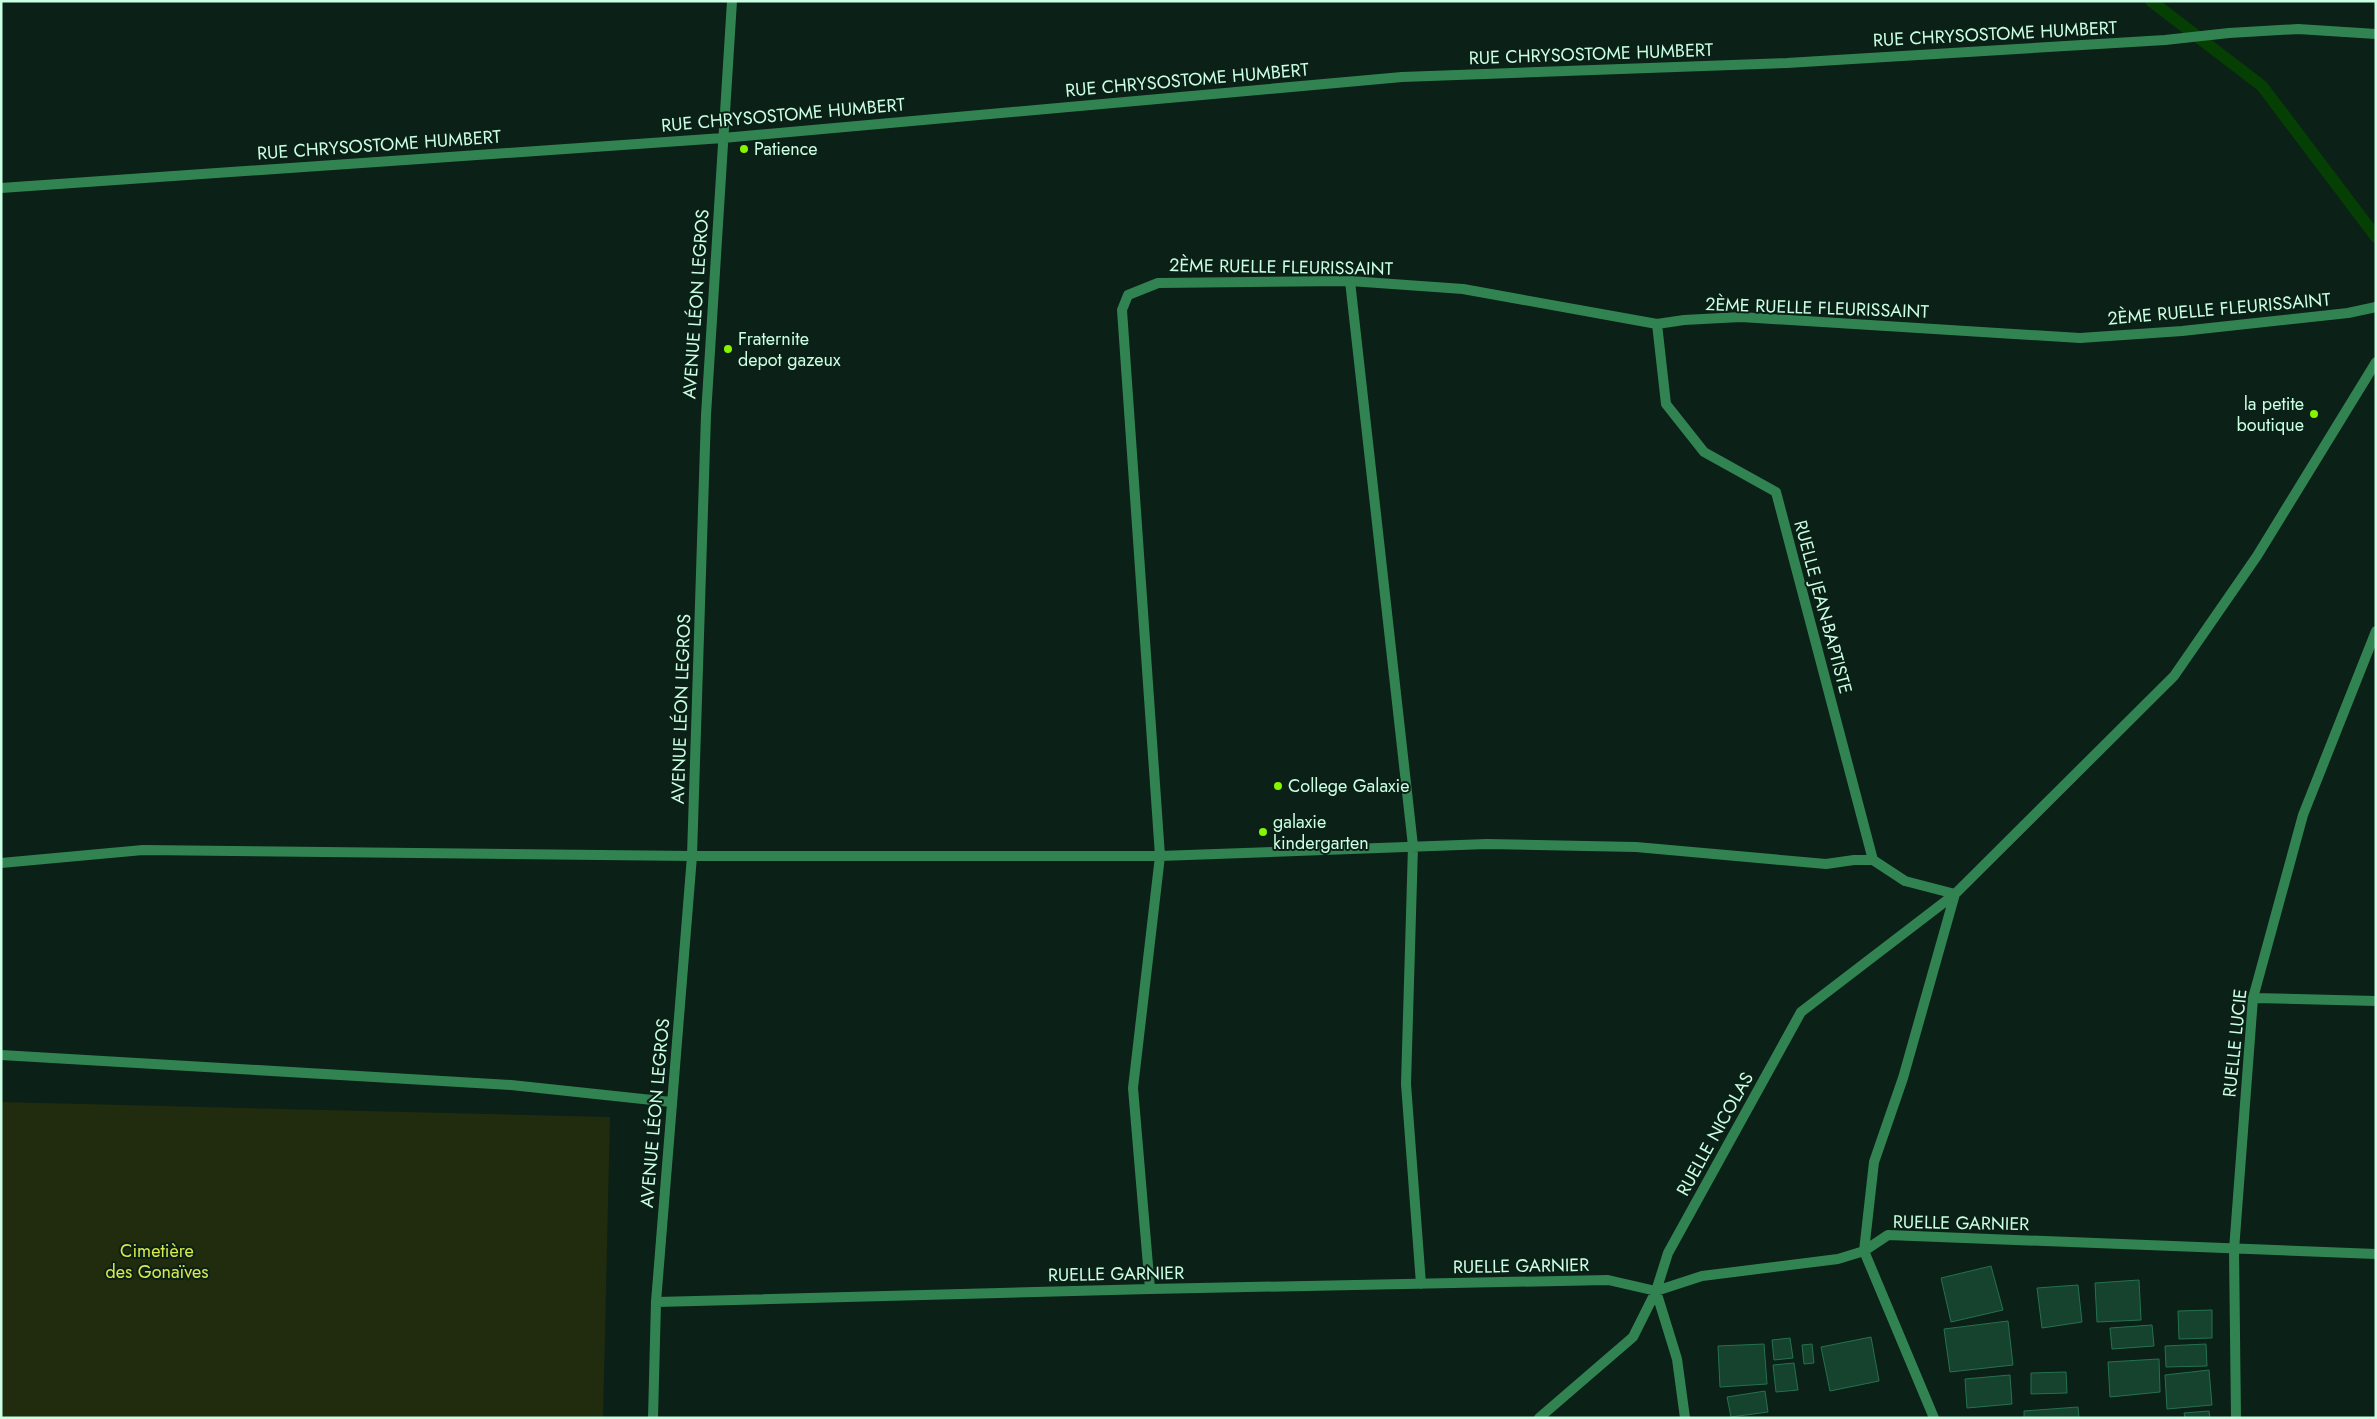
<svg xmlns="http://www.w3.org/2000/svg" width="2377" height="1419" font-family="Jost,sans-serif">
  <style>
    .green { fill: #212b0d }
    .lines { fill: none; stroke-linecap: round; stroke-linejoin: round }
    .stream { stroke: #053f04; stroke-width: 12 }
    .building { fill: #15432e; stroke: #25714f }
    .minor { stroke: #318452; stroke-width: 10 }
    .poi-dot { fill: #85f500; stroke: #0b2016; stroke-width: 2 }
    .labels { text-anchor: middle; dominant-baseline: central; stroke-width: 4; stroke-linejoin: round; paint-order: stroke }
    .street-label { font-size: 18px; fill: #caffe3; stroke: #0b2016 }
    .poi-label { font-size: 18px; fill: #caffe3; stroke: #0b2016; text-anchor: start }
    .park-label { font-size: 18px; fill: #d9ea4b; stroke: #0b2016 }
  </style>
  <rect width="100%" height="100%" fill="#0b2016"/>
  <path class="green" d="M 1,1102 L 610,1117 L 603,1418 L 1,1418 Z"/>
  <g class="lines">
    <path class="stream" d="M 2151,1 L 2262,86 L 2376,237"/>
  </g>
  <path class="building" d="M 1991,1266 L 2003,1310 L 1951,1322 L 1941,1278 Z
    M 2139,1280 L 2141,1320 L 2097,1322 L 2095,1283 Z
    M 2078,1285 L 2082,1322 L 2042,1328 L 2037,1288 Z
    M 2212,1310 L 2212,1338 L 2179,1339 L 2178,1311 Z
    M 2008,1321 L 2013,1365 L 1950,1372 L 1944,1329 Z
    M 2152,1325 L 2154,1346 L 2112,1349 L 2110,1328 Z
    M 1871,1337 L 1879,1381 L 1830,1391 L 1821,1347 Z
    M 1790,1338 L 1793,1358 L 1774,1360 L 1772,1340 Z
    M 1764,1344 L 1767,1384 L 1720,1387 L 1718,1346 Z
    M 1812,1344 L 1814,1363 L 1804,1364 L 1802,1345 Z
    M 2206,1344 L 2207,1366 L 2166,1367 L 2165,1346 Z
    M 2159,1359 L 2160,1392 L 2110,1397 L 2108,1362 Z
    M 1794,1363 L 1798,1390 L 1776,1392 L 1773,1365 Z
    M 2209,1370 L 2212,1405 L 2167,1409 L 2165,1375 Z
    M 2066,1372 L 2067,1393 L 2031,1394 L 2031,1373 Z
    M 2010,1375 L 2012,1404 L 1967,1408 L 1965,1379 Z
    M 1765,1391 L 1768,1412 L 1731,1417 L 1727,1397 Z
    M 2078,1407 L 2079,1418 L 2024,1418 L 2024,1411 Z
    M 2209,1411 L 2210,1418 L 2185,1418 L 2184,1413 Z"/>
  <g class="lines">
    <path class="minor" d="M 1,188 L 723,138 L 1402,77 L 1787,63 L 2165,40 L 2229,33 L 2298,29 L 2376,34
      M 1350,281 L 1413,846 L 1406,1084 L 1421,1284
      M 1657,324 L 1666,404 L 1704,452 L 1776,492 L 1873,860 L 1905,881 L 1955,894
      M 1,863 L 143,850 L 692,856 L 1160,856 L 1487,844 L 1636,847 L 1826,864 L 1854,860 L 1873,860
      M 2253,998 L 2376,1001
      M 1,1055 L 511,1085 L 671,1102
      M 1150,1289 L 1133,1088 L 1160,856 L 1122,310 L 1128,295 L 1158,283 L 1350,281 L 1463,289 L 1657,324 L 1684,320 L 1741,317 L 2080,338 L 2182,331 L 2348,313 L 2376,307
      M 1656,1291 L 1677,1359 L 1685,1418
      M 656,1302 L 1150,1289 L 1608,1280 L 1656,1291 L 1702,1276 L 1838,1259 L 1864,1251 L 1888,1235 L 2376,1254
      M 653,1418 L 656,1302 L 692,856 L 706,415 L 732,1
      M 1539,1418 L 1633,1337 L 1656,1291 L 1668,1253 L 1801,1012 L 1955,894
      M 1934,1418 L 1864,1251 L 1874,1162 L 1903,1078 L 1955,894 L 2174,676 L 2257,556 L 2376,362
      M 2236,1418 L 2234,1250 L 2253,998 L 2303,815 L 2376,631"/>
  </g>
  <g class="poi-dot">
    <circle cx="744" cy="149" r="5"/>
    <circle cx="728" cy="349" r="5"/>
    <circle cx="2314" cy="414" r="5"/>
    <circle cx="1278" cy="786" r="5"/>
    <circle cx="1263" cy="832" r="5"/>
  </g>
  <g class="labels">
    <g class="street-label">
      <text transform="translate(1995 34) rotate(-3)">RUE CHRYSOSTOME HUMBERT</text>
      <text transform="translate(1591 54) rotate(-2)">RUE CHRYSOSTOME HUMBERT</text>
      <text transform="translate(1187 80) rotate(-5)">RUE CHRYSOSTOME HUMBERT</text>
      <text transform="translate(783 115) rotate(-5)">RUE CHRYSOSTOME HUMBERT</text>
      <text transform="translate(379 145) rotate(-4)">RUE CHRYSOSTOME HUMBERT</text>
      <text transform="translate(1281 267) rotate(1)">2ÈME RUELLE FLEURISSAINT</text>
      <text transform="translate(696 304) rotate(-86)">AVENUE LÉON LEGROS</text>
      <text transform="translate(1817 308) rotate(2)">2ÈME RUELLE FLEURISSAINT</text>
      <text transform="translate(2219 309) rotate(-5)">2ÈME RUELLE FLEURISSAINT</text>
      <text transform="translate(1823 607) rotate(75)">RUELLE JEAN-BAPTISTE</text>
      <text transform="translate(681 709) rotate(-88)">AVENUE LÉON LEGROS</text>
      <text transform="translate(2235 1043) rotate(-84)">RUELLE LUCIE</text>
      <text transform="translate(655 1113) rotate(-85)">AVENUE LÉON LEGROS</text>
      <text transform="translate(1715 1134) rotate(-61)">RUELLE NICOLAS</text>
      <text transform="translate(1961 1223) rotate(1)">RUELLE GARNIER</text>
      <text transform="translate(1521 1266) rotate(-1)">RUELLE GARNIER</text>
      <text transform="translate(1116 1274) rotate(-1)">RUELLE GARNIER</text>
    </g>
    <g class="poi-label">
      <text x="754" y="149">Patience</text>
      <text x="738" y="339">Fraternite<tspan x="738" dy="21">depot gazeux</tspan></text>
      <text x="2304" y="404" text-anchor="end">la petite<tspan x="2304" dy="21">boutique</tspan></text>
      <text x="1288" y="786">College Galaxie</text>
      <text x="1273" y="822">galaxie<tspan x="1273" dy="21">kindergarten</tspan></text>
    </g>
    <g class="park-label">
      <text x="157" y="1251">Cimetière<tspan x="157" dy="21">des Gonaïves</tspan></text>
    </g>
  </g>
  <rect width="2377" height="1419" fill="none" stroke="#caffe3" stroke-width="5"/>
</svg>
